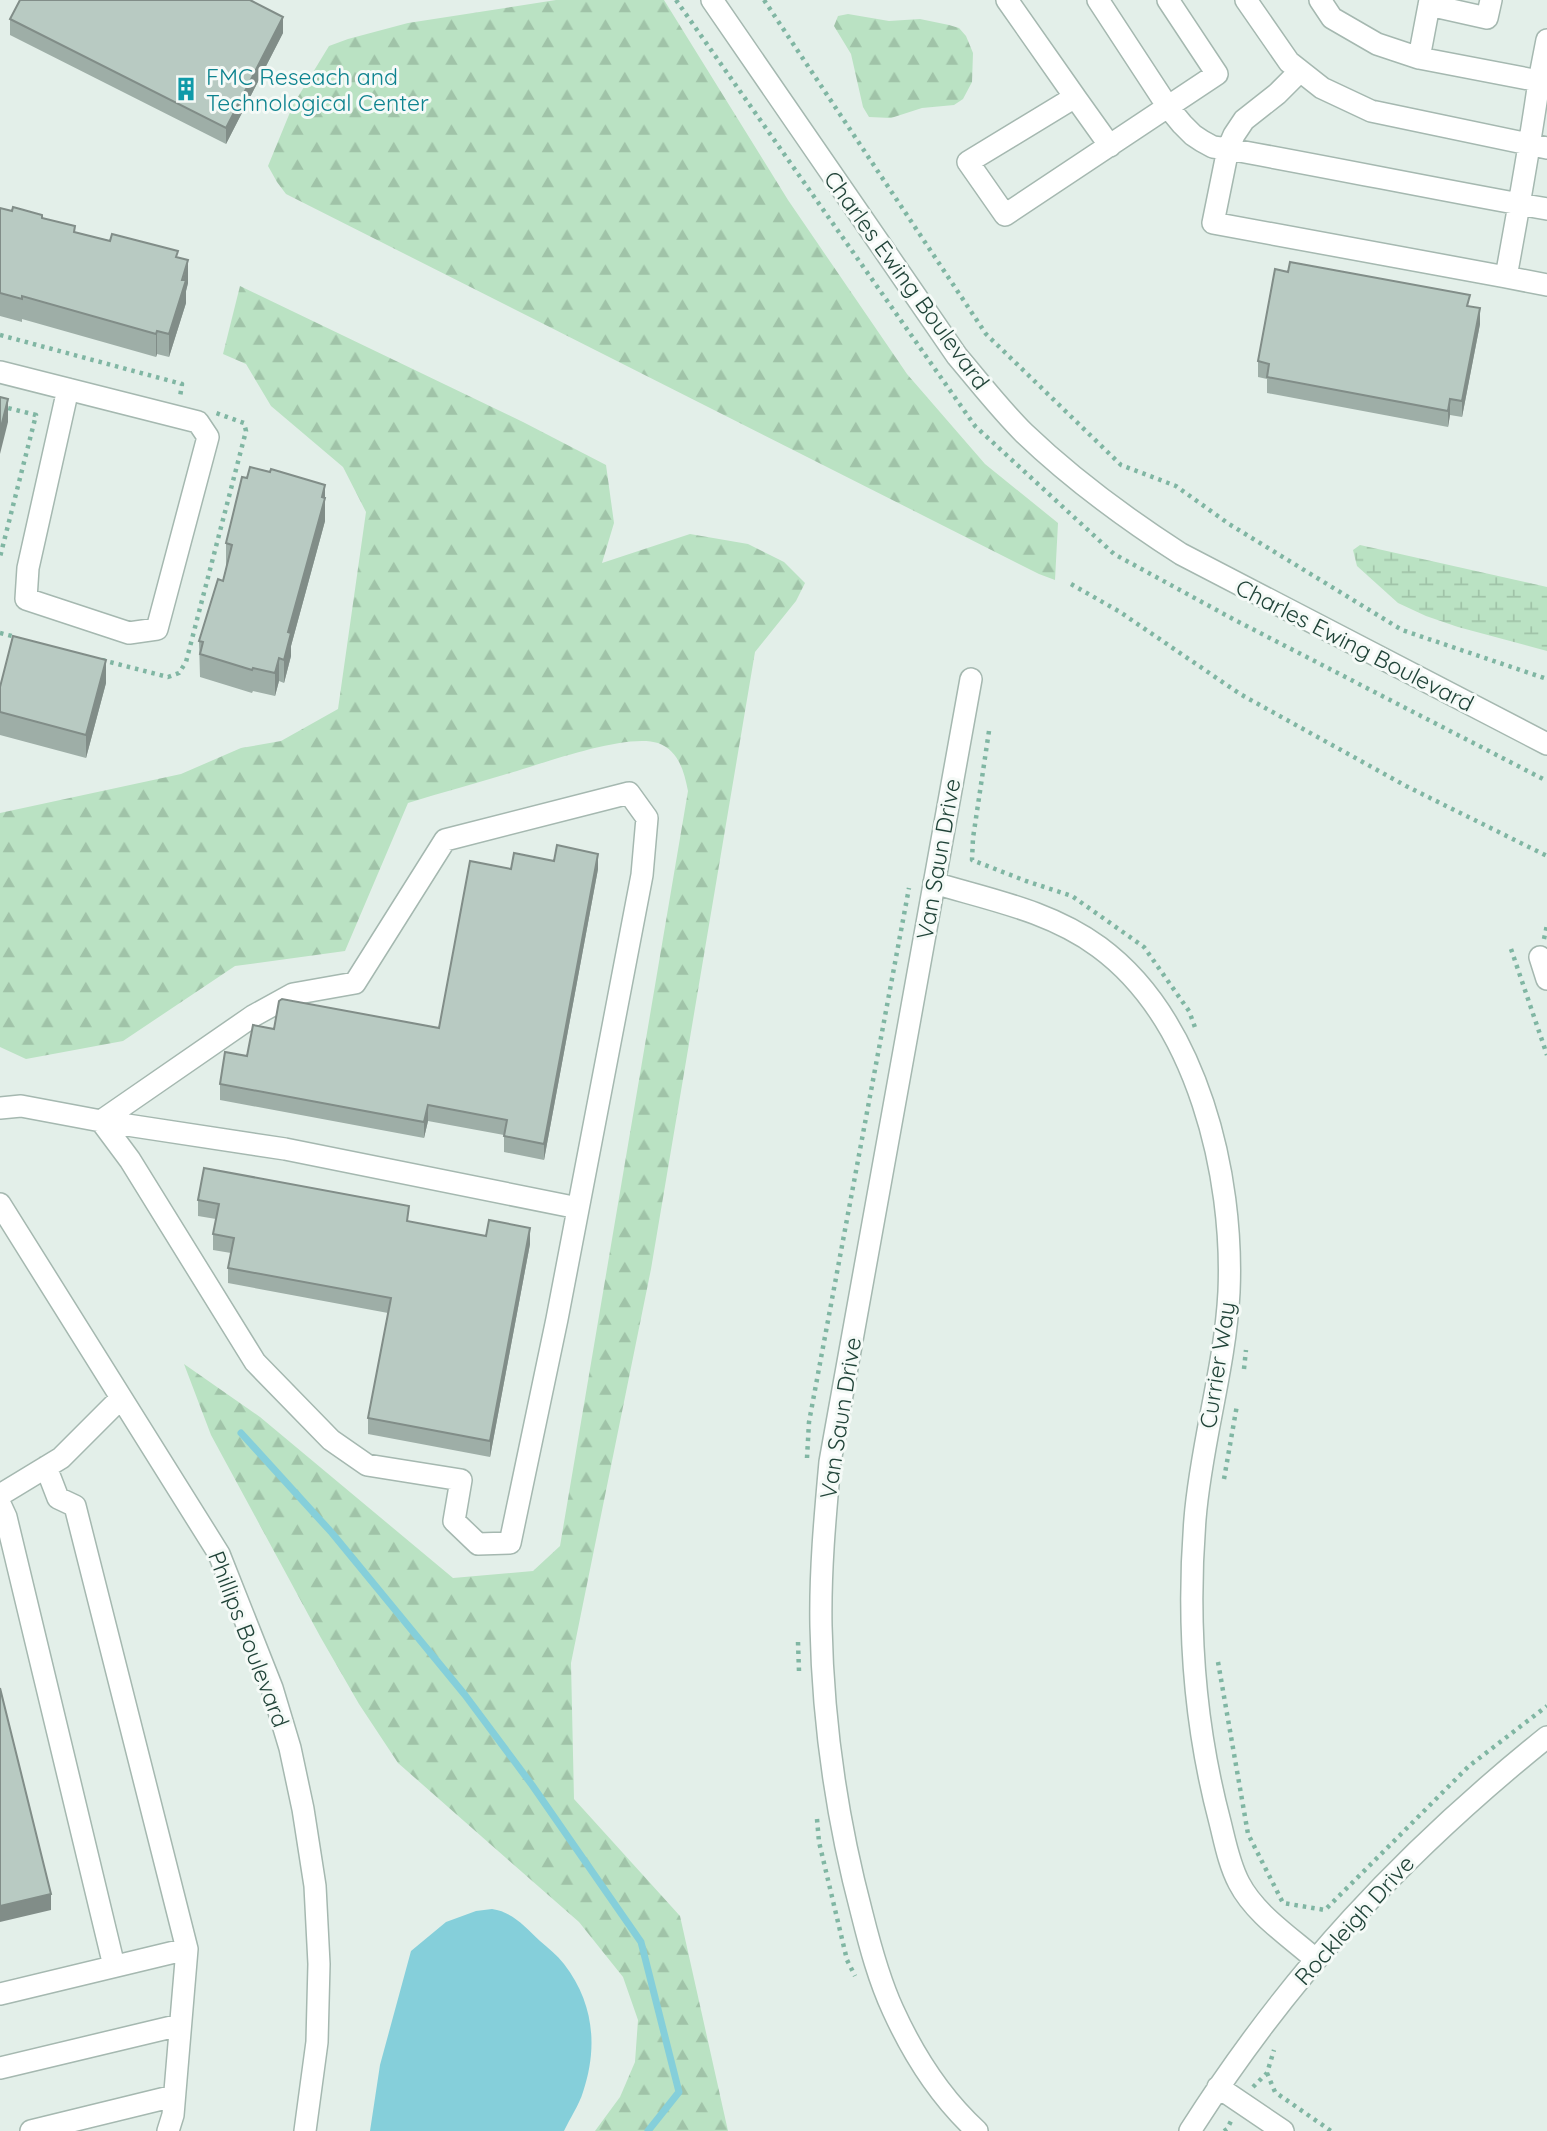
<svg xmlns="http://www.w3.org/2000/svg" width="1547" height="2131" font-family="Quicksand,sans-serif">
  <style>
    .forest { fill: url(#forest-firs) }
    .wetland { fill: url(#wetland-marsh) }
    .water { fill: #85cfda }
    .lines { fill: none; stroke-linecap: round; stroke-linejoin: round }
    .stream { stroke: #85cfda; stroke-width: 7 }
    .minor-casing { stroke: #a5b8b0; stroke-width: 24 }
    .path { stroke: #80b6a3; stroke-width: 4.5; stroke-dasharray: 3.5 5; stroke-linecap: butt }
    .minor { stroke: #fff; stroke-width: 21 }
    .wall { fill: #9eaea7 }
    .shaded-wall { fill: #818d88 }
    .building { fill: #b8cac2; stroke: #818d88; stroke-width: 2 }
    .labels { text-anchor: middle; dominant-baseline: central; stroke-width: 6; stroke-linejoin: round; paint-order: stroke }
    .culture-label { font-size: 23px; fill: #0d838f; stroke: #f5faf7; text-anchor: start }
    .street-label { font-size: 23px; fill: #204338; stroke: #f5faf7 }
  </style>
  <defs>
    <pattern id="forest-firs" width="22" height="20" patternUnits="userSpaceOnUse" patternTransform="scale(1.75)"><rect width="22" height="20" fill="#bae2c3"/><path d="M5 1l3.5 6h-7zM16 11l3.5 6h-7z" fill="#a0c3a8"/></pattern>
    <pattern id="wetland-marsh" width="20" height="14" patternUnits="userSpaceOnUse" patternTransform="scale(1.75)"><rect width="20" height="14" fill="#bae2c3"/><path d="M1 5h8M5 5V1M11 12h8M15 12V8" fill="none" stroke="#a0c3a8"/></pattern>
  </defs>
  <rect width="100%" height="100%" fill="#e3efe9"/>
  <path class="forest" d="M 556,0 L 664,0 L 788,200 L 907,374 L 985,464 L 1058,523 L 1055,580 L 1039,574 L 286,194 L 277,182 L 268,166 L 293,105 L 329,46 L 348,39 L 408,23 Z
    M 848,14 L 889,21 L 920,19 L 949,25 L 959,28 L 966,36 L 973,53 L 972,82 L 963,99 L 954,105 L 922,108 L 891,118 L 869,117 L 863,107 L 851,54 L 834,26 L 838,16 Z
    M 240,286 L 523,422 L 606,465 L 614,523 L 602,563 L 690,534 L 748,544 L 784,562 L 805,583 L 796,601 L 755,652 L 651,1269 L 571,1663 L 574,1799 L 680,1916 L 728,2131 L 595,2131 L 620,2097 L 635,2062 L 638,2020 L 623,1977 L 579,1922 L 398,1763 L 359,1704 L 321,1638 L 211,1435 L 184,1364 L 260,1417 L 453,1578 L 533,1571 L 560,1546 L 688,791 C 684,771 679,751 658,743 C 628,733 549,761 517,771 C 481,782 444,792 408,803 L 345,951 L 235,966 L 123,1041 L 26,1059 L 0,1047 L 0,813 L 181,774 L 241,748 L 281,741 L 338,709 L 366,512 L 343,467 L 271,406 L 246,364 L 223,354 Z"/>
  <path class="wetland" d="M 1360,545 L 1547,587 L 1547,651 L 1458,627 L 1426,616 L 1398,603 L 1357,566 L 1353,550 Z"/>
  <path class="water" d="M 492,1909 C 513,1912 525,1927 540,1941 C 548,1948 557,1955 564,1964 C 594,2003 598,2047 583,2092 C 579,2105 570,2118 564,2131 L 370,2131 L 380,2065 L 411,1951 L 446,1922 L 476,1911 Z"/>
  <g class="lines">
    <path class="stream" d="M 241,1433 L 332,1533 L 465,1695 L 532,1785 L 641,1942 L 679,2092 L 648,2131"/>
    <g class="minor-casing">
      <path id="minor" d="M 712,0 L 957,356 C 979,382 1000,409 1024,433 C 1072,479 1125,518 1181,554 L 1547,744
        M 1007,0 L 1075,97 L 968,162 L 1005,215 L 1217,74 L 1168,0
        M 1098,0 L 1168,107 L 1182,124 L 1193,135 L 1202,141 L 1213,147 L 1228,149 L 1234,135 L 1244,120 L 1277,94 L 1300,71
        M 1246,0 L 1289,62 L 1322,88 L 1371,111 L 1547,148
        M 1320,0 L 1332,18 L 1377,44 L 1419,58
        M 1430,0 L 1419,58 L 1539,81 C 1530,146 1518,211 1506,277 L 1213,223 L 1228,149 C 1334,168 1440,190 1547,209
        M 1429,5 L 1487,18 L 1491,0
        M 1539,81 L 1547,40
        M 1075,97 L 1110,146
        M 1506,277 L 1547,285
        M 0,372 L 198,422 L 208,437 L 157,629 L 129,633 L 26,599 L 28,568 L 68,389
        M 971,679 L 830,1462 C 825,1517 820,1571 821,1626 C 823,1724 837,1820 862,1914 C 870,1946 879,1980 893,2010 C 913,2054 941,2098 977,2131
        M 629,793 L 647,818 L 642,875 L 557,1319 L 510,1543 L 478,1544 L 454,1521 L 461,1480 L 367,1465 L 331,1440 L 255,1362 L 130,1160 L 101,1121 L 253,1016 L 293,994 L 355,983 L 445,840 Z
        M 934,883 C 991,900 1050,911 1099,947 C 1198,1020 1234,1176 1229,1292 C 1225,1369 1201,1443 1195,1519 C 1187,1620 1194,1724 1220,1822 C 1225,1842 1229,1864 1239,1883 C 1255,1914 1289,1936 1315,1959
        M 1540,957 L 1547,979
        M 0,1108 L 21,1106 L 101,1121 L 285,1149 L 578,1208
        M 0,1204 L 219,1554 L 272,1688 L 290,1748 L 303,1809 L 315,1886 L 319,1964 L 317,2042 L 305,2131
        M 0,1495 L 61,1458 L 121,1398
        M 0,1504 L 6,1517 L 114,1966
        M 0,1994 L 187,1949 L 75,1506 L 58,1498 L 46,1467
        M 0,2068 L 180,2025
        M 1218,2087 L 1283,2131
        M 31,2131 L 174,2096
        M 168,2131 L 173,2115 L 187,1949
        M 1190,2131 C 1289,1975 1404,1852 1547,1737"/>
    </g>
    <path class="path" d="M 676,0 L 975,426 L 1114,554 L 1233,619 L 1547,781
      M 764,0 L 986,334 L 1121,465 L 1176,486 L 1229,524 L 1402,630 L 1547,679
      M 0,335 L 182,384 L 180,397
      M 0,406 L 36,415 L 0,557
      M 1071,584 L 1120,612 L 1240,694 L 1406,786 L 1547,856
      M 0,633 L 16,637
      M 102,660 L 168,677 L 179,673 L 186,662 L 246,431 L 244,423 L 216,413
      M 989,731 L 973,838 L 972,860 L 1026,881 L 1072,896 L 1144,947 L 1189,1011 L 1196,1030
      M 1544,939 L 1547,925
      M 1511,949 L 1547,1055
      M 1244,1369 L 1246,1350
      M 807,1458 L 809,1422 L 909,888
      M 1224,1479 L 1237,1405
      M 798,1642 L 799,1671
      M 1218,1662 L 1248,1834 L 1283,1903 L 1325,1910 L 1469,1766 L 1547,1706
      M 817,1819 L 819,1842 L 847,1960 L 855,1976
      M 1267,2073 L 1275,2092 L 1331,2131
      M 1253,2087 L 1267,2073 L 1274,2050
      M 1224,2131 L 1227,2129 L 1231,2121"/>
    <use href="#minor" class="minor"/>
  </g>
  <path class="wall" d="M 10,19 L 283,33 L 226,144 L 10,35 Z
    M 0,209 L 12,211 L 42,218 L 75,232 L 178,257 L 188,283 L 186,291 L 186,303 L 169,357 L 157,354 L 156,357 L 22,319 L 22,322 L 0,316 Z
    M 1470,306 L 1480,324 L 1462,417 L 1450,415 L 1448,427 L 1267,393 L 1267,379 L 1258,377 L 1258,361 Z
    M 325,498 L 325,521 L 291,646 L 291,656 L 284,683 L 279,681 L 275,696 L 253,691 L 252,693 L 200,677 L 199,641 L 223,581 L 227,566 L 226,566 L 226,543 Z
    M 106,683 L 86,758 L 0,735 L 0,687 Z
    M 511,869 L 598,869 L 544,1160 L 504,1152 L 504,1135 L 428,1121 L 424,1138 L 220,1100 L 220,1084 L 274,1029 L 439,1028 Z
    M 198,1200 L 409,1222 L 530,1244 L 490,1457 L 368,1434 L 368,1418 L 388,1313 L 228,1283 L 228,1268 L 231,1253 L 213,1250 L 213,1234 L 216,1219 L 198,1216 Z"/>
  <path class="shaded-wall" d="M 283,17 L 283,33 L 226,144 L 226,128 Z
    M 188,260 L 188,283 L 186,291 L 186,303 L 169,357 L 169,334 Z
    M 1480,308 L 1480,324 L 1462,417 L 1462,401 Z
    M 157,331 L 157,354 L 156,357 L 156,334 Z
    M 8,399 L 8,422 L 0,454 L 0,431 Z
    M 1450,399 L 1450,415 L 1448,427 L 1448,411 Z
    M 325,485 L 325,521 L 291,646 L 291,656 L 284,683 L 284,660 L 288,632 Z
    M 279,658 L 279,681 L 275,696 L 275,673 Z
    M 106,660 L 106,683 L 86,758 L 86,735 Z
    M 598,854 L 598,869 L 544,1160 L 544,1144 Z
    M 428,1105 L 428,1121 L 424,1138 L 424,1122 Z
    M 530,1228 L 530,1244 L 490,1457 L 490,1441 Z
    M 51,1894 L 51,1910 L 0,1922 L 0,1906 Z"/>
  <path class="building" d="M 20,0 L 250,0 L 283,17 L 226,128 L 10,19 Z
    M 13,207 L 42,215 L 42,218 L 75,226 L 74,232 L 110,241 L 112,234 L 178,251 L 176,257 L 188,260 L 182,280 L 186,280 L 169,334 L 157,331 L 156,334 L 22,296 L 22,299 L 0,293 L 0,208 L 12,211 Z
    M 1290,262 L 1470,295 L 1467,306 L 1480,308 L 1462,401 L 1450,399 L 1448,411 L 1267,377 L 1269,364 L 1258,361 L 1275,269 L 1288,272 Z
    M 0,397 L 8,399 L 0,431 Z
    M 250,467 L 270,472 L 271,469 L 325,485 L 322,497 L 325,498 L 288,632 L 291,633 L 284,660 L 279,658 L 275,673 L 253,668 L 252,670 L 200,654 L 203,642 L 199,641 L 218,579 L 223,581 L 232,545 L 226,543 L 242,477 L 247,478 Z
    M 13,636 L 106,660 L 86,735 L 0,712 L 0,687 Z
    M 557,845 L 598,854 L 544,1144 L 504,1136 L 507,1120 L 428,1105 L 424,1122 L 220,1084 L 225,1052 L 247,1056 L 253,1025 L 274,1029 L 279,1001 L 282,999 L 439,1028 L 470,861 L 511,869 L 514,853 L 554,861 Z
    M 204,1168 L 409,1206 L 407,1221 L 486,1236 L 489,1220 L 530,1228 L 490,1441 L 368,1418 L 391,1298 L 228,1268 L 234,1238 L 213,1234 L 219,1204 L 198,1200 Z
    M 0,1688 L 51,1894 L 0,1906 Z"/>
  <defs>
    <g id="building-bare" transform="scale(1.89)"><path d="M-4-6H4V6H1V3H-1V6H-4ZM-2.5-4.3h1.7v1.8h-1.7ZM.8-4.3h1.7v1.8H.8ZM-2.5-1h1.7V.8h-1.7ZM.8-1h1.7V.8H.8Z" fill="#0f9aa8" stroke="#f5faf7" stroke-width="2.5" paint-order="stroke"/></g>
  </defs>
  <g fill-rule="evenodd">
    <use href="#building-bare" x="186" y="89"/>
  </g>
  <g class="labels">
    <g class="culture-label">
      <text x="206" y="76">FMC Reseach and<tspan x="206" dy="26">Technological Center</tspan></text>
    </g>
    <g class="street-label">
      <text transform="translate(907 280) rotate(54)">Charles Ewing Boulevard</text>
      <text transform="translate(1355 645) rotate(27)">Charles Ewing Boulevard</text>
      <text transform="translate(938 859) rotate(-80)">Van Saun Drive</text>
      <text transform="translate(1217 1365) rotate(-81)">Currier Way</text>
      <text transform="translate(840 1418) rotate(-81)">Van Saun Drive</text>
      <text transform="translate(249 1639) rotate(69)">Phillips Boulevard</text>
      <text transform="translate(1354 1920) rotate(-48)">Rockleigh Drive</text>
    </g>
  </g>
</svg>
